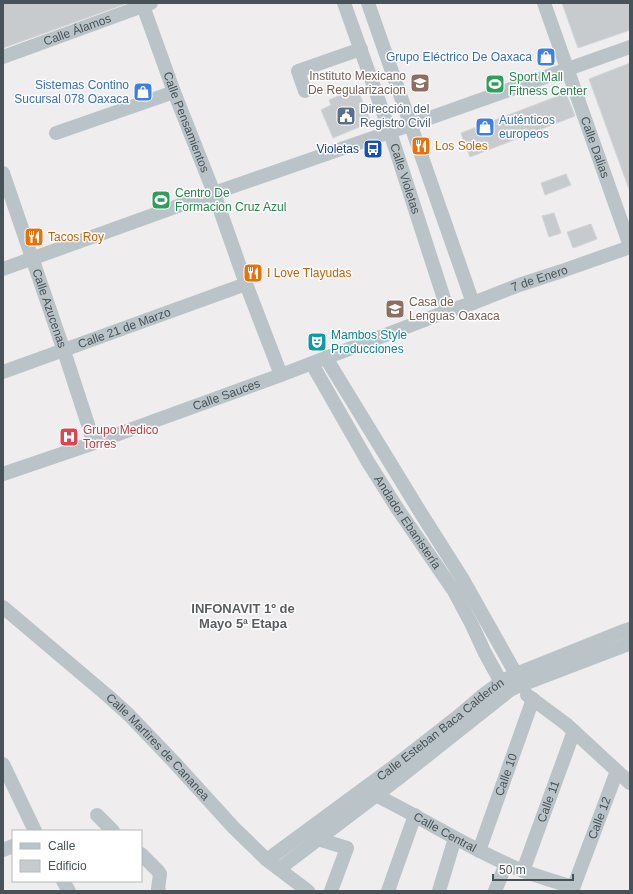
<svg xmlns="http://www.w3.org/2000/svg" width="633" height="894" font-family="Arial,sans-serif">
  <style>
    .building { fill: #c7cbce; stroke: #d1d4d8 }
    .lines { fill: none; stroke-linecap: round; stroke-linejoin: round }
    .minor { stroke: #b9c3c8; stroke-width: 14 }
    .labels { text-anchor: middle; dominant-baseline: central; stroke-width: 3; stroke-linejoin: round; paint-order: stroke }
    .street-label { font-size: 12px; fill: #475358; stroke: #fff }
    .shop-label { font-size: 12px; fill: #366cbe; stroke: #fff; text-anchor: end }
    .education-label { font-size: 12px; fill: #785e54; stroke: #fff; text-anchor: end }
    .leisure-label { font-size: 12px; fill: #27864d; stroke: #fff; text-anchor: start }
    .service-label { font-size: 12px; fill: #4e5e75; stroke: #fff; text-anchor: start }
    .food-label { font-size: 12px; fill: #c56008; stroke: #fff; text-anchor: start }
    .transit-label { font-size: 12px; fill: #164399; stroke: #fff; text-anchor: end }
    .culture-label { font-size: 12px; fill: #0d838f; stroke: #fff; text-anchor: start }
    .health-label { font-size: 12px; fill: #be3a42; stroke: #fff; text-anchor: start }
    .neighbourhood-label { font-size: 13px; font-weight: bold; fill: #5a5e61; stroke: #fff }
  </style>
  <rect width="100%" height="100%" fill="#efeded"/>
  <path class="building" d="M 3,3 L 125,3 L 125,4 L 3,48 Z
    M 562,3 L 630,3 L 630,30 L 578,48 Z
    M 630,63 L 630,189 L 629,189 L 589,79 Z
    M 357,88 L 371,122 L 333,138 L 321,110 L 331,105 L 329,100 Z
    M 566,93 L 575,116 L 470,157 L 461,133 Z
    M 566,174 L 571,185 L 545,195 L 541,183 Z
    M 554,213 L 561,233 L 549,237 L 542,216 Z
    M 591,224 L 597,239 L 573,248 L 567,232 Z"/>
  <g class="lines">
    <g class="minor">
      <path id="s1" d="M 142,3 L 174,92 L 214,193 L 246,284 L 281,375"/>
      <path id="s2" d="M 344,3 L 390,132 L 448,311"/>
      <path d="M 368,3 L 473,303"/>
      <path id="s3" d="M 544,3 L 630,246"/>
      <path id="s4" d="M 3,57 L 151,3"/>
      <path d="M 305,91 L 298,71 L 361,49"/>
      <path d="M 56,133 L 174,92"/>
      <path id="s5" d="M 3,173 L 64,351 L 94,443"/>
      <path d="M 3,269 L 214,193 L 390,132 L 630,47"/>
      <path d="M 326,358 L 422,515 L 462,578 L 516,674"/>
      <path id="s6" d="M 312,364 L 368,462 L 397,508 L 454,591 L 472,625 L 485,653 L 501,682"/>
      <path id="s7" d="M 3,372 L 246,284"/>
      <path id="s8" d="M 3,474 L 94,443 L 154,421 L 281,375 L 448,311 L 473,303 L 519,285 L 562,271 L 630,247"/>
      <path id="s9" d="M 3,607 L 108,696 L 129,715 L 173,761 L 234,828 L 267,860 L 308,891"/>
      <path d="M 527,695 L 566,724 L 630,783"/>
      <path d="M 3,764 L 35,831"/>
      <path id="s10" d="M 369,792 C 416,814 459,843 507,864 C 528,874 551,880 573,887"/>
      <path d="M 97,815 L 113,831"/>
      <path d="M 318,839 L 347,848 L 331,891"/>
      <path d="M 3,850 L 13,846"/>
      <path id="s11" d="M 479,851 L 533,699"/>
      <path d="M 141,854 L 158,871 L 160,874 L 158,889 L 159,891"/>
      <path id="s12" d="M 267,860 L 392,768 L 456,718 L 482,696 L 501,682 L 516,674 L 621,632 L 630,629"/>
      <path d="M 279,869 L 399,778 L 510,690 L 516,687 L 626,645 L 630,642"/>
      <path id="s13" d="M 523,871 L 574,731"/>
      <path d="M 63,881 L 69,891"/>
      <path d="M 388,891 L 415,815"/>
      <path d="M 439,891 L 455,838"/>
      <path d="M 495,891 L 506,864"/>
      <path id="s14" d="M 572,891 L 617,771"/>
    </g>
  </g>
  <defs>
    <g id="shop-square" transform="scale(1)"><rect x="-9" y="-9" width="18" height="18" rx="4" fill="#3f7fe0" stroke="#fff"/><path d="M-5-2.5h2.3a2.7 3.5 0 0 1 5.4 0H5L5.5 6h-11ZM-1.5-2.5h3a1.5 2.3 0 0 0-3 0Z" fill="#fff"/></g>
    <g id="school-square" transform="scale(1)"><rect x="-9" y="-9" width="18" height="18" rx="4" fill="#8d6e63" stroke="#fff"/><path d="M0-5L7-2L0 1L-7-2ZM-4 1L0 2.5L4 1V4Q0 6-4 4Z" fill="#fff"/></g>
    <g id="stadium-square" transform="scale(1)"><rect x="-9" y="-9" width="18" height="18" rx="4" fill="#2e9e5b" stroke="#fff"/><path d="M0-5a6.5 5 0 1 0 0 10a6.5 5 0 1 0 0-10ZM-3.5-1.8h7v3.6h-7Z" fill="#fff"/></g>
    <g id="civic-square" transform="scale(1)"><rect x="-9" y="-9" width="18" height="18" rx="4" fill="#5c6f8a" stroke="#fff"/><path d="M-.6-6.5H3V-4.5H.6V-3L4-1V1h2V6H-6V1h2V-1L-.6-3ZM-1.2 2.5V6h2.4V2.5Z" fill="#fff"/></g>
    <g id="restaurant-square" transform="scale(1)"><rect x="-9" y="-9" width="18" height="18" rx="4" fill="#e8710a" stroke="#fff"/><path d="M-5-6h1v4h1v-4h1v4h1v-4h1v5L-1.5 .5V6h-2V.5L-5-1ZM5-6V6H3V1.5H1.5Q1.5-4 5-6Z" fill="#fff"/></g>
    <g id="bus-square" transform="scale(1)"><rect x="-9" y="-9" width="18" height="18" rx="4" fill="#1a4fb4" stroke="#fff"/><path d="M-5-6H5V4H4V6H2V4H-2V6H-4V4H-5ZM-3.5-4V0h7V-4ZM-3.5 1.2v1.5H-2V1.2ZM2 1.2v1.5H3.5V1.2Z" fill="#fff"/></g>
    <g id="theatre-square" transform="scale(1)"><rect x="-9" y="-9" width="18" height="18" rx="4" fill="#0f9aa8" stroke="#fff"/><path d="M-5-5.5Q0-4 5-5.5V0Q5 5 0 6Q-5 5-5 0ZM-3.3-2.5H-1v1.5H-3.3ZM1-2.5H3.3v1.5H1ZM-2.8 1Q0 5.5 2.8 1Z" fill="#fff"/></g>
    <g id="hospital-square" transform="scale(1)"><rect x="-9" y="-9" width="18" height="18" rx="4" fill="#e0444e" stroke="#fff"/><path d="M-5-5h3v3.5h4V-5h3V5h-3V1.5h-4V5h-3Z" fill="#fff"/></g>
  </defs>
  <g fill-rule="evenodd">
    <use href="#shop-square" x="546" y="57"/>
    <use href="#school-square" x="420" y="83"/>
    <use href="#stadium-square" x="495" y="84"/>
    <use href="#shop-square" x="143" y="92"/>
    <use href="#civic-square" x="346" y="116"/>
    <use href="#shop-square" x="485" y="127"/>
    <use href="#restaurant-square" x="421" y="146"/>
    <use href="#bus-square" x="373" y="149"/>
    <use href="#stadium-square" x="161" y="200"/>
    <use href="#restaurant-square" x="34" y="237"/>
    <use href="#restaurant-square" x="253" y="273"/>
    <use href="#school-square" x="395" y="309"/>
    <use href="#theatre-square" x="317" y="342"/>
    <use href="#hospital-square" x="69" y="437"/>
  </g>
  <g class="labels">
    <g class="street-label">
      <text stroke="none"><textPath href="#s4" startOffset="79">Calle Álamos</textPath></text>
      <text stroke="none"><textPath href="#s1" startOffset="127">Calle Pensamientos</textPath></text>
      <text stroke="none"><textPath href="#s3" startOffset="153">Calle Dalias</textPath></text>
      <text stroke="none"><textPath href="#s2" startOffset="186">Calle Violetas</textPath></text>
      <text stroke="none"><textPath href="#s8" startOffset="571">7 de Enero</textPath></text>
      <text stroke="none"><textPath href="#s5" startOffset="143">Calle Azucenas</textPath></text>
      <text stroke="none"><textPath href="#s7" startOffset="129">Calle 21 de Marzo</textPath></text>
      <text stroke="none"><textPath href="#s8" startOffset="237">Calle Sauces</textPath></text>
      <text stroke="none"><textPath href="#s6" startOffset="185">Andador Ebanistería</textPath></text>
      <text stroke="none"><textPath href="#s12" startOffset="217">Calle Esteban Baca Calderón</textPath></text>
      <text stroke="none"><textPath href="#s9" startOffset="209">Calle Martires de Cananea</textPath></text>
      <text stroke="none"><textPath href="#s11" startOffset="81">Calle 10</textPath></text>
      <text stroke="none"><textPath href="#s13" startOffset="74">Calle 11</textPath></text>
      <text stroke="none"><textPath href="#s14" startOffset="78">Calle 12</textPath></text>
      <text stroke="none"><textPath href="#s10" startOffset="86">Calle Central</textPath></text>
    </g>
    <g class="shop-label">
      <text x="532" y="57">Grupo Eléctrico De Oaxaca</text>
      <text x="129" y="85">Sistemas Contino<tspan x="129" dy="14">Sucursal 078 Oaxaca</tspan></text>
      <text x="499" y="120" text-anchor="start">Auténticos<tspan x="499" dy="14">europeos</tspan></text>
    </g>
    <g class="education-label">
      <text x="406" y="76">Instituto Mexicano<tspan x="406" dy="14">De Regularizacion</tspan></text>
      <text x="409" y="302" text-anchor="start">Casa de<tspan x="409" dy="14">Lenguas Oaxaca</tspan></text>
    </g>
    <g class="leisure-label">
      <text x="509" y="77">Sport Mall<tspan x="509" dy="14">Fitness Center</tspan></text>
      <text x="175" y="193">Centro De<tspan x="175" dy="14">Formacion Cruz Azul</tspan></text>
    </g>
    <g class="service-label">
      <text x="360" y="109">Dirección del<tspan x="360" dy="14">Registro Civil</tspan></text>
    </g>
    <g class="food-label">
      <text x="435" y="146">Los Soles</text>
      <text x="48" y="237">Tacos Roy</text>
      <text x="267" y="273">I Love Tlayudas</text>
    </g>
    <g class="transit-label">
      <text x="359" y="149">Violetas</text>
    </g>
    <g class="culture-label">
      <text x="331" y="335">Mambos Style<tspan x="331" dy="14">Producciones</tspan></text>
    </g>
    <g class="health-label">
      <text x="83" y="430">Grupo Medico<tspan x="83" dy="14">Torres</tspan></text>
    </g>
    <g class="neighbourhood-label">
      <text x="243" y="608">INFONAVIT 1º de<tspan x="243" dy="15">Mayo 5ª Etapa</tspan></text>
    </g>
  </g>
  <rect width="633" height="894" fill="none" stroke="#475358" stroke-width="8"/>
  <rect x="12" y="830" width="130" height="52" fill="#ffffff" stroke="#b5babc"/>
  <rect x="20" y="843" width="20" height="6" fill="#b9c3c8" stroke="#b5babc"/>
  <text x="48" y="850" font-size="12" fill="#475358">Calle</text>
  <rect x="20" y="860" width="20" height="12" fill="#c7cbce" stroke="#b5babc"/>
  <text x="48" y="870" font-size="12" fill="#475358">Edificio</text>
  <path d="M493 874v6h80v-6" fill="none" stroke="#475358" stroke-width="2"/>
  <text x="499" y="874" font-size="12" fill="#475358" stroke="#ffffff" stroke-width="3" paint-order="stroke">50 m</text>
</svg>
